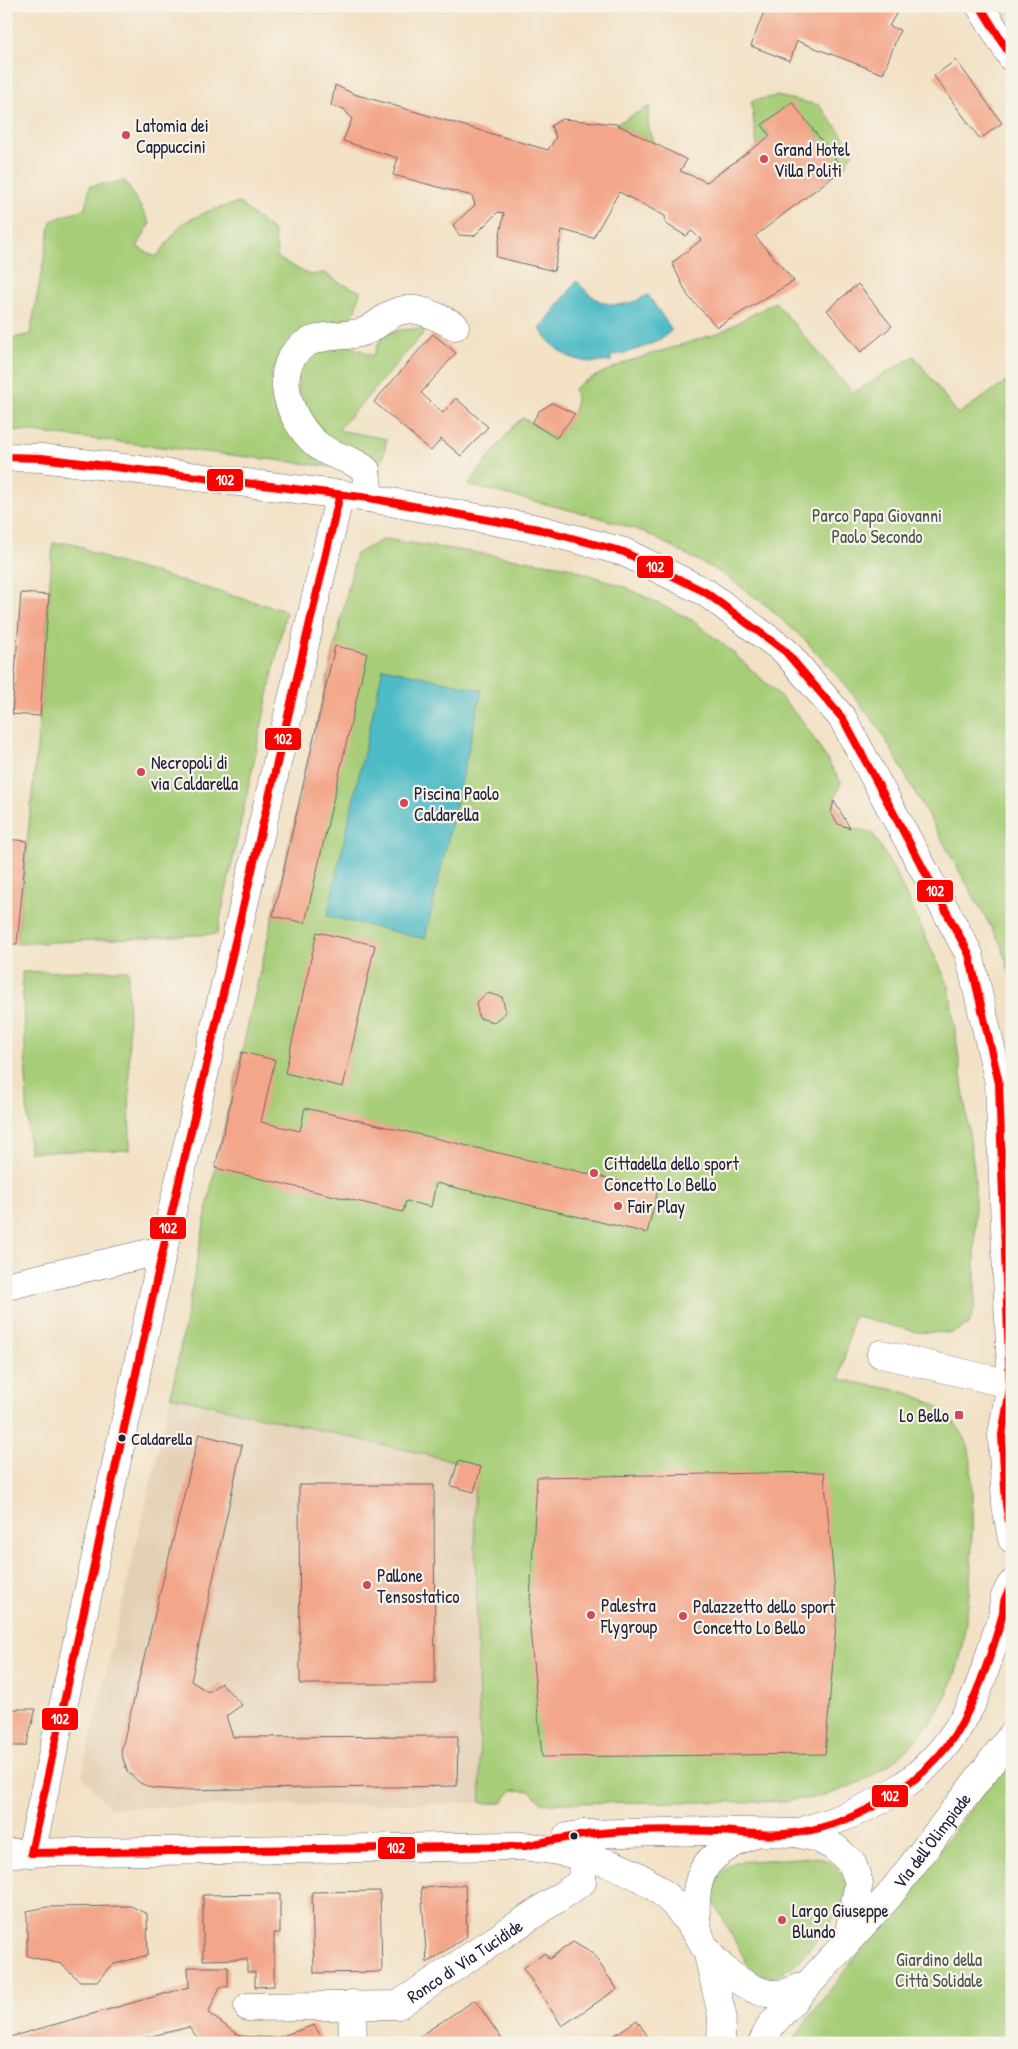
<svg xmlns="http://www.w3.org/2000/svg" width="1018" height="2049" font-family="'Patrick Hand',sans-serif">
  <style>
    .built { fill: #e4d0b5 }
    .green { fill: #a6cd77; stroke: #647859 }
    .water { fill: #4dbbc6; stroke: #386e80 }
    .building { fill: #f3a689 }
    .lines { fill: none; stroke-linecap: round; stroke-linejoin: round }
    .minor-casing { stroke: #6b656b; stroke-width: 29 }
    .minor { stroke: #fff; stroke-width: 28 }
    .bus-1-casing { stroke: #f7f3e8; stroke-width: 11 }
    .bus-1 { stroke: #f00; stroke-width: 8 }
    .poi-dot { fill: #d1495b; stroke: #f7f3e8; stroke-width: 2 }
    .bus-dot { fill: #22223b; stroke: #f7f3e8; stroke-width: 2 }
    .labels { text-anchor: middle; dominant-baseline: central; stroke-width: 4.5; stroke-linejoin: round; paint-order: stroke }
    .bus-label { font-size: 17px; fill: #22223b; stroke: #f7f3e8; text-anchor: start }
    .poi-label { font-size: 18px; fill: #22223b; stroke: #f7f3e8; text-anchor: start }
    .park-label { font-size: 18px; fill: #4a554d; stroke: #f7f3e8 }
    .street-label { font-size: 18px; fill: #22223b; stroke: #f7f3e8 }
    .line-badge { stroke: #f7f3e8; stroke-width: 2 }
    .badge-label { font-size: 14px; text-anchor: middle; font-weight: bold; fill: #fff }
  </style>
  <rect width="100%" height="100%" fill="#f7f3e8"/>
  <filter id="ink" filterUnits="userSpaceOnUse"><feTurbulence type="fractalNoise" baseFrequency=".02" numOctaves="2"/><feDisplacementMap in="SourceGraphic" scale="10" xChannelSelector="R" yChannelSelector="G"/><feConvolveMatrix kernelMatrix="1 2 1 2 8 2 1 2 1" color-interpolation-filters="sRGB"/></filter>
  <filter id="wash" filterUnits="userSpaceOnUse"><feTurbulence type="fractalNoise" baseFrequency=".0096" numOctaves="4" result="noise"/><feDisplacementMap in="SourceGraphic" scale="20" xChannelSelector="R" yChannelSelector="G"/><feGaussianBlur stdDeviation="1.12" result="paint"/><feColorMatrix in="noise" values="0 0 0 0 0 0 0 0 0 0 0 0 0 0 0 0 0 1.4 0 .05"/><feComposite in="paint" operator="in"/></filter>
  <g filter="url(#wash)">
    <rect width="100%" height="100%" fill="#f2e1c5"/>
    <path class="built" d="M 171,1396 L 481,1467 L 474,1492 L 481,1803 L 109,1808 L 82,1775 Z"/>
    <path class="green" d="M 777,96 L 819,105 L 854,150 L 843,169 L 792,103 L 762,125 L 770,136 L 757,146 L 751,101 Z
      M 650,106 C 647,121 647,130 655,144 L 616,124 Z
      M 125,181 L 150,223 L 137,247 L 156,257 L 183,223 L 211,210 L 239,203 L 274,232 L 278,258 L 309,275 L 324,273 L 340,283 L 360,291 L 356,310 L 347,322 C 310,319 288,344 271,373 L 275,393 L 352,469 L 6,429 L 6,340 L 30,334 L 51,221 L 85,208 L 90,186 Z
      M 775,302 L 853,393 L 914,356 L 958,414 L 1012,378 L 1012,980 L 1001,945 L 879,728 L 841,680 L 806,641 L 767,606 L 723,574 L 644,532 L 598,517 L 468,485 L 514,425 L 523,418 L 556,438 C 568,422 581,410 574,389 L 581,383 L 626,362 L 719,333 Z
      M 428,328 L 338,430 L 387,439 L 379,474 L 328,444 L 300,413 L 296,366 L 312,348 L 348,345 L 373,356 L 383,335 L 401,330 Z
      M 384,539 L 564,566 L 625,587 L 692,620 L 730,650 L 776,692 L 804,723 L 841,782 L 834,801 L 850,828 L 872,832 L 897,876 L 949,986 L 975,1177 L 975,1306 L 969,1324 L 952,1333 L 917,1332 L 853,1316 L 840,1379 C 878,1389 921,1387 950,1418 C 955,1424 962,1432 965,1439 C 973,1455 971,1477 972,1494 C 973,1545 971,1597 962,1647 C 960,1663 953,1682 946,1696 C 926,1735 896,1766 856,1784 C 808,1807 752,1801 700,1802 C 647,1802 594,1803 542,1803 L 530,1791 L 512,1790 L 502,1803 L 481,1803 L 474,1492 L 480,1467 L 171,1396 L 215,1168 L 356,554 Z
      M 53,543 L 72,543 L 110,560 L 286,611 L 217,934 L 17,944 L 40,716 Z
      M 128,970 L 130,1150 L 29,1152 L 22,972 Z
      M 1012,1756 L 1012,2043 L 792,2043 L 806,2021 Z
      M 815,1857 C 828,1859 846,1870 846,1886 C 846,1905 830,1923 819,1937 C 801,1959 774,1996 746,1962 L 714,1902 L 713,1894 L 720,1876 L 727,1867 L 735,1862 Z"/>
    <path class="water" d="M 577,281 C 599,308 618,311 648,295 L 672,330 C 656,346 633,351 611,356 L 611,361 C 580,366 557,356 540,329 Z
      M 383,668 L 482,690 L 425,939 L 327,916 Z"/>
    <g id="blocks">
      <path class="building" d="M 766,6 L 895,6 L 896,14 L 889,26 L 900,30 L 883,74 L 797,41 L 790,61 L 751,46 Z
        M 956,60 L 1002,123 L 980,139 L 934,76 Z
        M 335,85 L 354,94 L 548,150 L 556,137 L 551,126 L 562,119 L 616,124 L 687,160 L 680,171 L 707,182 L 770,136 L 762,125 L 792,102 L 843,169 L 755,236 L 794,281 L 717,327 L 688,296 L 672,263 L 701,240 L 692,231 L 686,236 L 666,224 L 665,216 L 619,192 L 593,238 L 562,230 L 554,271 L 496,257 L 504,213 L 498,212 L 474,236 L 459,235 L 453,225 L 475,205 L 472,196 L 393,175 L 398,158 L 343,141 L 352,119 L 344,109 L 331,106 Z
        M 858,284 L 892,326 L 861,352 L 827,310 Z
        M 433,334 L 456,353 L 421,393 L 443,413 L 456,398 L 488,427 L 461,456 L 441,439 L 431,451 L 374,402 Z
        M 552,403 L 575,414 L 556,438 L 532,423 L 539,411 Z
        M 21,593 L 49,595 L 40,716 L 12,714 Z
        M 335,646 L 367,653 L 305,923 L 273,916 Z
        M 834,801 L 850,828 L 838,824 L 831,813 Z
        M 6,839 L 27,841 L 17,944 L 6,944 Z
        M 317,932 L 375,945 L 343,1087 L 285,1073 Z
        M 487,993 L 502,997 L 506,1012 L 494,1022 L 479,1018 L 476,1003 Z
        M 242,1052 L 275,1060 L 261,1122 L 300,1131 L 305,1108 L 658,1190 L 647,1233 L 436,1183 L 431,1207 L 406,1201 L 403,1212 L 215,1168 Z
        M 199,1434 L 242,1445 L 191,1681 L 208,1692 L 221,1683 L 242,1705 L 226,1716 L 233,1737 L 458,1736 L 457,1786 L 178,1790 L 152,1788 L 140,1783 L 127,1771 L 121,1752 Z
        M 458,1461 L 481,1467 L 474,1492 L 451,1486 Z
        M 824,1472 L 837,1614 L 825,1754 L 542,1757 L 529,1618 L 537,1477 Z
        M 299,1485 L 434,1485 L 435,1684 L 300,1684 Z
        M 6,1709 L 36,1709 L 26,1746 L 6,1746 Z
        M 465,1885 L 467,1936 L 427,1963 L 421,1888 Z
        M 380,1891 L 382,1972 L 314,1973 L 312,1892 Z
        M 280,1894 L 280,1933 L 274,1933 L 274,1986 L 255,1987 L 255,1972 L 247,1972 L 247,1959 L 203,1960 L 203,1895 Z
        M 131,1906 L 147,1914 L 148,1955 L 111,1965 L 98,1981 L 80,1981 L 61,1964 L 27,1956 L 27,1911 L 47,1907 Z
        M 573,1942 L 593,1954 L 617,1989 L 562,2026 L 523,1968 L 545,1953 L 549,1959 Z
        M 188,1967 L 228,1967 L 228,1987 L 220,1987 L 208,2013 L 240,2036 L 276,2038 L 314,2025 L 325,2043 L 202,2043 L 189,2027 L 123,2043 L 6,2043 L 6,2038 L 189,1987 Z
        M 475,2000 L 504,2042 L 409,2043 Z
        M 637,2020 L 652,2043 L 603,2043 Z"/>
    </g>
  </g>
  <g filter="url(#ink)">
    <use href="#blocks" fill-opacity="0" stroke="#6b656b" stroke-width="1"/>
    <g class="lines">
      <g class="minor-casing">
        <g id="minor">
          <path d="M 980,6 L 1012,58"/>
          <path d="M 6,457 L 41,458 L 369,498 L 538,529 L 624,552 L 705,592 L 785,651 L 843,719 L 969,954 L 999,1083 L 1012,1395"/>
          <path d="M 369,498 L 366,470 C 350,457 334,458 319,446 C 290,424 267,366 307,343 C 324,334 340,337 359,333 C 374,330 381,319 394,313 C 415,303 437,317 455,326"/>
          <path d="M 6,1286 L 163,1250"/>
          <path d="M 881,1354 L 1010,1384"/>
          <path d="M 1010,1389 L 1002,1435 L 1006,1505 L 1012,1539"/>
          <path d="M 1008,1633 C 1000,1618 1001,1598 1012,1584"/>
          <path d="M 796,1833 C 874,1811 933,1780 971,1705 C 985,1677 992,1644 1003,1615"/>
          <path d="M 753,1834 C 737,1842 720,1849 708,1863 C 694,1880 693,1916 700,1937 C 708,1962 750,1995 777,1994 C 787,1994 796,1989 806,1985"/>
          <path d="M 567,1837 L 584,1834 L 707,1831 L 796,1833 L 817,1838 L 834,1847 L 852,1863 L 859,1883 L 847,1942"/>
          <path d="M 6,1853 L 525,1846 C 580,1854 636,1862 676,1906 C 684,1916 692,1927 700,1937"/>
          <path d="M 31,1853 L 163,1250 L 340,494"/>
          <path d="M 707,1950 L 722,2015 L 721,2043"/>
          <path d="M 352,2004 L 353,2043"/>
          <path id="s1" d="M 248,2007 L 398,2005 L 582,1882 L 584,1834"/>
          <path id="s2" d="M 762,2043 L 771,2025 L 888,1897 L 1012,1735"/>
        </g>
      </g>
      <use href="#minor" class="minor"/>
      <g class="bus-1-casing">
        <path id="bus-1" d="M 980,6 L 1012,58
          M 6,457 L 41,458 L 369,498 L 538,529 L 624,552 L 705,592 L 785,651 L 843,719 L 969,954 L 999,1083 L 1010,1389 L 1002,1435 L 1006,1505 L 1012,1538
          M 340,494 L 163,1250 L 31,1853 L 525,1846 C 560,1838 594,1832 630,1831 C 659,1830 688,1830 717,1831 C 740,1832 762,1836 785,1834 C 848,1829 922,1787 956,1733 C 977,1698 991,1656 1002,1617 C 1004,1612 1003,1607 1004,1602 C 1005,1596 1009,1590 1012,1585"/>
      </g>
      <use href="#bus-1" class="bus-1"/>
    </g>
  </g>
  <g class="poi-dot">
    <circle cx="126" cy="135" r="5"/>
    <circle cx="764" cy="159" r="5"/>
    <circle cx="141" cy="772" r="5"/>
    <circle cx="404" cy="803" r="5"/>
    <circle cx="594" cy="1173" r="5"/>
    <circle cx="618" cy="1206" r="5"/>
    <rect x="954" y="1410" width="10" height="10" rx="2.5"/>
    <circle cx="367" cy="1585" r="5"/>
    <circle cx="591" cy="1615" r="5"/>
    <circle cx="683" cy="1616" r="5"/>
    <circle cx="782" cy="1920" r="5"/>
  </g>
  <g class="bus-dot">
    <circle cx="122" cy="1438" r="4.5"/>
    <circle cx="574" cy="1836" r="4.5"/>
  </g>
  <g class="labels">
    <g class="bus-label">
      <text x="131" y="1438">Caldarella</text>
    </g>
    <g class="poi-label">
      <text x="136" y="125">Latomia dei<tspan x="136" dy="21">Cappuccini</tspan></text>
      <text x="774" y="149">Grand Hotel<tspan x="774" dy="21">Villa Politi</tspan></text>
      <text x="151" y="762">Necropoli di<tspan x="151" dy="21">via Caldarella</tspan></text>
      <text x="414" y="793">Piscina Paolo<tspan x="414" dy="21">Caldarella</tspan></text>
      <text x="604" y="1163">Cittadella dello sport<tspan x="604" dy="21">Concetto Lo Bello</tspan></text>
      <text x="628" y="1206">Fair Play</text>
      <text x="949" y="1415" text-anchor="end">Lo Bello</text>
      <text x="377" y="1575">Pallone<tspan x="377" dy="21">Tensostatico</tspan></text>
      <text x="601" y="1605">Palestra<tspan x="601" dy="21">Flygroup</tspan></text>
      <text x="693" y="1606">Palazzetto dello sport<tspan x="693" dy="21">Concetto Lo Bello</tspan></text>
      <text x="792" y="1910">Largo Giuseppe<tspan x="792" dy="21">Blundo</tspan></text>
    </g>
    <g class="park-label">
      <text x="877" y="515">Parco Papa Giovanni<tspan x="877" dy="21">Paolo Secondo</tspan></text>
      <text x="939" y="1959">Giardino della<tspan x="939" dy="21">Città Solidale</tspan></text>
    </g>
    <g class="street-label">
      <text stroke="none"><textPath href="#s2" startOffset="265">Via dell'Olimpiade</textPath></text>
      <text stroke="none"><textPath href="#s1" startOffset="230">Ronco di Via Tucidide</textPath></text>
    </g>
  </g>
  <g class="line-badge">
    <rect x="206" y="468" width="38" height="24" rx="5" fill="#f00"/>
    <rect x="636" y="555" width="38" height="24" rx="5" fill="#f00"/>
    <rect x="264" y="727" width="38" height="24" rx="5" fill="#f00"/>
    <rect x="916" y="879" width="38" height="24" rx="5" fill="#f00"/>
    <rect x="149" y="1216" width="38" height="24" rx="5" fill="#f00"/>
    <rect x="41" y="1707" width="38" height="24" rx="5" fill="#f00"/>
    <rect x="871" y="1784" width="38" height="24" rx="5" fill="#f00"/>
    <rect x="377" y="1836" width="39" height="24" rx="5" fill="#f00"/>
  </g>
  <g class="badge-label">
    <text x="225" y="485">102</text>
    <text x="655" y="572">102</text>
    <text x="283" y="744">102</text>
    <text x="935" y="896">102</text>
    <text x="168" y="1233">102</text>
    <text x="60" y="1724">102</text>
    <text x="890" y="1801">102</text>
    <text x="396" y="1853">102</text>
  </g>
  <rect width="1018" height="2049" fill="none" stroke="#f7f3e8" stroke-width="25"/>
</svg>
